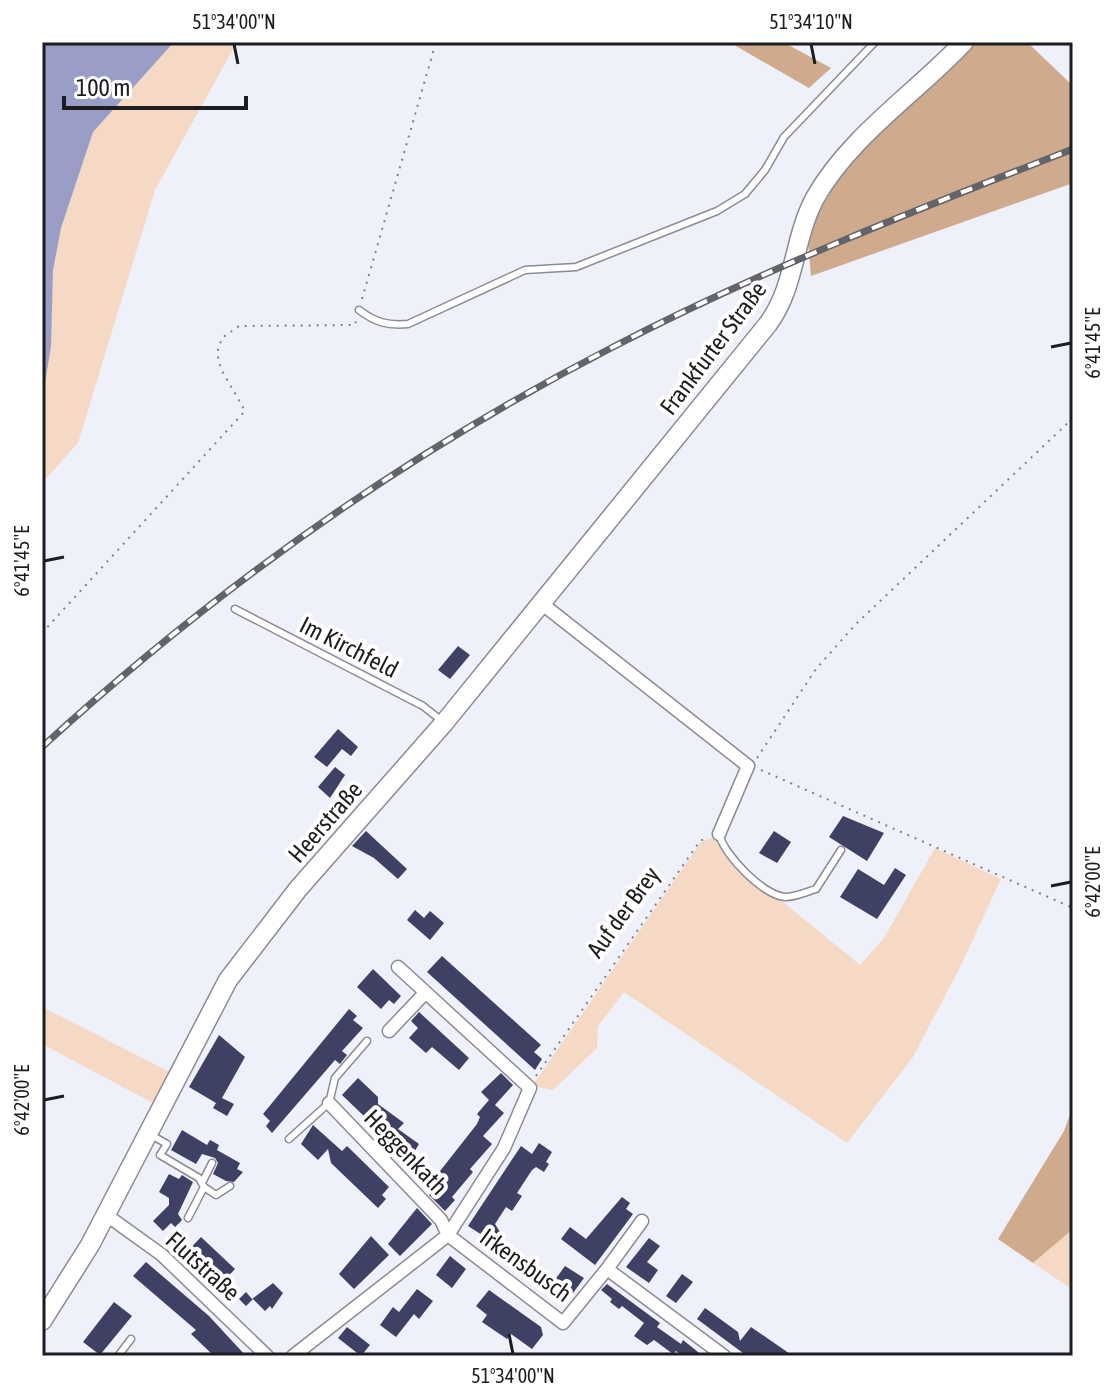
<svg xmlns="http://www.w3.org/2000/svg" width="1115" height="1398" font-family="'Asap Condensed',sans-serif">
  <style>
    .green { fill: #f5d9c4 }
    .forest { fill: #cfaa8c }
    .water { fill: #9a9ec7 }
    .building { fill: #3e4164 }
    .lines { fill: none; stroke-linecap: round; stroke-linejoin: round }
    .service-casing { stroke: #8a8b95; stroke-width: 9 }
    .minor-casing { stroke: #8a8b95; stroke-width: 15 }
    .secondary-casing { stroke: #8a8b95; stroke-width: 21 }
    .path { stroke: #818289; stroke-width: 2; stroke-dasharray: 2 6; stroke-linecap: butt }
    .service { stroke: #fff; stroke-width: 6 }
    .minor { stroke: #fff; stroke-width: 12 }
    .secondary { stroke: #fff; stroke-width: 18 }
    .rail-casing { stroke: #636469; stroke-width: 7 }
    .rail { stroke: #fff; stroke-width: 4; stroke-dasharray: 12; stroke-linecap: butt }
    .ticks { fill: none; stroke: #1c1d20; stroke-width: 3 }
    .labels { text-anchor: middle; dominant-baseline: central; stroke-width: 8; stroke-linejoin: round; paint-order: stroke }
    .street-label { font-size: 24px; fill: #1c1d20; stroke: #fff }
    .neatline { fill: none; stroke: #1c1d20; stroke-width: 3 }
    .ticks-label { font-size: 20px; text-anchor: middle; fill: #1c1d20 }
  </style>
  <rect width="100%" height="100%" fill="#eef0fa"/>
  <path class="green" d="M 42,42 L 237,42 L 155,190 L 78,443 L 42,483 Z
    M 718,836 L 720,848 L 733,861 L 860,965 L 884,938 L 935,848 L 1001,879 L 961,965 L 913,1057 L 847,1143 L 624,992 L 598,1026 L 597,1048 L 553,1090 L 538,1087 L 535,1082 L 701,842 Z
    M 42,1007 L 170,1072 L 153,1103 L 42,1044 Z
    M 1073,1229 L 1073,1290 L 1033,1263 Z"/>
  <path class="forest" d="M 729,42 L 783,42 L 831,68 L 809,88 Z
    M 972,42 L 1027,42 L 1073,86 L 1073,183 L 811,276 L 807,230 L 857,150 Z
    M 1073,1106 L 1073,1229 L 1033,1263 L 998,1239 L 1064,1131 Z"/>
  <path class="water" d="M 42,42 L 174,42 L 93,132 L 61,228 L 53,270 L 51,346 L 42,402 Z"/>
  <path class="building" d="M 458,646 L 470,655 L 450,679 L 438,670 Z
    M 338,729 L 358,747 L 351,756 L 342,749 L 327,767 L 314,757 Z
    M 335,767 L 345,775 L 330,798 L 318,787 Z
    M 843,816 L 884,833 L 867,861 L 829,837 Z
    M 366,831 L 407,869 L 398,879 L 374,858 L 352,846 Z
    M 774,831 L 791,842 L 777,863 L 759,853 Z
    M 895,868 L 906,875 L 877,919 L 840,897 L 858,869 L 884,885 Z
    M 415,910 L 424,918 L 430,911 L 444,923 L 430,940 L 407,920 Z
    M 442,956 L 541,1045 L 534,1052 L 542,1059 L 535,1070 L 427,972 Z
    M 373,969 L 401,996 L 394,1004 L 389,1000 L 381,1009 L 357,987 Z
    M 349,1009 L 357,1016 L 353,1020 L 363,1028 L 342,1051 L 347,1055 L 340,1064 L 335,1060 L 272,1133 L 266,1126 L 270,1121 L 263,1114 Z
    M 419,1012 L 469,1058 L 459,1070 L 432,1047 L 426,1053 L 409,1038 L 418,1028 L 411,1021 Z
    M 219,1035 L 245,1057 L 222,1098 L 234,1104 L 227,1116 L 213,1108 L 216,1103 L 189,1087 Z
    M 501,1073 L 513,1085 L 495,1105 L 504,1113 L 483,1136 L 492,1144 L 470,1169 L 473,1172 L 452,1197 L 455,1200 L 445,1211 L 429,1195 L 438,1185 L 433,1180 L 477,1124 L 480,1117 L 477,1114 L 489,1100 L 481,1092 Z
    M 358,1078 L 378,1097 L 378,1104 L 404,1123 L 398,1129 L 419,1144 L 413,1154 L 408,1149 L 400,1157 L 361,1121 L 365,1117 L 342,1095 Z
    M 313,1125 L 342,1151 L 347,1146 L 389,1187 L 382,1195 L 386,1199 L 378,1208 L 331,1163 L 328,1149 L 318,1160 L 301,1144 Z
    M 182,1130 L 207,1145 L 210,1140 L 219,1145 L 217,1150 L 240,1163 L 237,1169 L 243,1172 L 234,1182 L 226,1181 L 213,1174 L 218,1163 L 215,1158 L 202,1154 L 196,1164 L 171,1150 Z
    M 539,1143 L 552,1152 L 546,1162 L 549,1164 L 544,1172 L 536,1167 L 532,1170 L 517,1193 L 522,1196 L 512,1211 L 506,1207 L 495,1224 L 500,1232 L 493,1242 L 468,1226 L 521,1146 L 532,1154 Z
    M 169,1174 L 179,1179 L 182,1175 L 193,1182 L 178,1214 L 182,1220 L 175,1227 L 171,1223 L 163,1231 L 153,1221 L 169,1205 L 169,1198 L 159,1192 Z
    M 622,1197 L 630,1203 L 626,1209 L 633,1214 L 595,1265 L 561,1239 L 570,1227 L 586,1239 Z
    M 417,1208 L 432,1224 L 400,1256 L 388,1244 Z
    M 371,1236 L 389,1255 L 354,1289 L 339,1274 Z
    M 201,1237 L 235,1269 L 217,1288 L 183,1256 Z
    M 649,1238 L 660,1246 L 647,1262 L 658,1270 L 649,1283 L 626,1267 Z
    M 450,1256 L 466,1269 L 452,1288 L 436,1275 Z
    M 146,1262 L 209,1316 L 246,1356 L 214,1356 L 191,1334 L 196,1330 L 133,1276 Z
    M 565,1266 L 584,1278 L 565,1304 L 549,1288 Z
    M 682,1274 L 693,1282 L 676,1303 L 666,1296 Z
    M 273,1283 L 283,1293 L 272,1309 L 270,1306 L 265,1311 L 253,1299 L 246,1306 L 239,1299 L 246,1292 L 252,1299 Z
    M 607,1284 L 660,1323 L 657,1327 L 681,1344 L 683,1340 L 703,1356 L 683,1356 L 676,1351 L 673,1354 L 654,1340 L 647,1345 L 634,1336 L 644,1323 L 622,1306 L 619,1309 L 610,1302 L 612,1299 L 601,1290 Z
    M 417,1289 L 433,1301 L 419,1319 L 414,1314 L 396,1337 L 380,1325 L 393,1307 L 399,1312 Z
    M 489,1290 L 541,1327 L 543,1335 L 532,1349 L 511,1334 L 507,1339 L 482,1322 L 487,1315 L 476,1306 Z
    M 114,1302 L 132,1316 L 100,1355 L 83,1342 Z
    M 705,1308 L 738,1332 L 740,1341 L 751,1327 L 793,1356 L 747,1356 L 697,1319 Z
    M 347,1327 L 370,1345 L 361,1356 L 338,1338 Z"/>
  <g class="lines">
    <g class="service-casing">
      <path id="service" d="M 359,310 C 375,322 387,326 408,324 L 525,270 L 576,267 L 717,211 L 745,194 L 765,170 L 784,137 L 875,42
        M 235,609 L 423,706 L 442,721
        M 719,834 C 724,855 763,895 785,897 C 796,897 806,892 816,889 L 841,850
        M 151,1135 L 167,1144 L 160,1155 L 199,1178 L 204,1187 L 188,1218
        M 289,1139 L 329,1103 L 335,1078 L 367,1041
        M 202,1183 L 212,1163
        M 204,1187 L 216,1195 L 230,1186
        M 118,1356 L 131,1339"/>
    </g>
    <g class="minor-casing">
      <path id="minor" d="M 541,603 L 748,766 L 719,834
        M 389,1031 L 425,993
        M 329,1103 L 441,1220 L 448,1235 L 563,1323 L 607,1269 L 724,1356
        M 105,1214 L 162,1255 L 267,1356
        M 607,1269 L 642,1221
        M 293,1356 L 448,1235 L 504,1148 L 530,1088 L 398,967"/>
    </g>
    <g class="secondary-casing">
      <path id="secondary" d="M 42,1321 L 90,1245 L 228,980 L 298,889 L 444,723 L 768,324 C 796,286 793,239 815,198 C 850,136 916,93 964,42"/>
    </g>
    <path class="path" d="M 362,299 L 436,42
      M 42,633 L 245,411 L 221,369 L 217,353 L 222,338 L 239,326 L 355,325 L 356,321
      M 757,758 L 816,669 L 856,624 L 1073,418
      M 761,770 L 1073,908
      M 536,1076 L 700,841 L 707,838"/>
    <use href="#service" class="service"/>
    <use href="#minor" class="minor"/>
    <use href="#secondary" class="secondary"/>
    <g class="rail-casing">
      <path id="rail" d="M 42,747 C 215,589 405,454 613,347 C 761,270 918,209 1073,149"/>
    </g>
    <use href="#rail" class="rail"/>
  </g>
  <path class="ticks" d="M 234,44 L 238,64M 811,44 L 815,64M 1051,347 L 1071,343M 44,561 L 64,557M 1051,886 L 1071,882M 44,1100 L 64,1096M 509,1334 L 513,1354"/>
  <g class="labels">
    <g class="street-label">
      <text transform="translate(713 348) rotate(-53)">Frankfurter Straße</text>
      <text transform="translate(349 647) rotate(27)">Im Kirchfeld</text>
      <text transform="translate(325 822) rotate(-49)">Heerstraße</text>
      <text transform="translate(623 912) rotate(-54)">Auf der Brey</text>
      <text transform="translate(406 1152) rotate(46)">Heggenkath</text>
      <text transform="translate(526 1265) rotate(36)">Irkensbusch</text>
      <text transform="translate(203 1266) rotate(42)">Flutstraße</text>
    </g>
  </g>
  <rect width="1115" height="1398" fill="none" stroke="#ffffff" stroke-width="88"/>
  <path d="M64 96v12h182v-12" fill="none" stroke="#1c1d20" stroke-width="4"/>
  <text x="76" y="96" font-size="24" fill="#1c1d20" stroke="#ffffff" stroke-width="6" paint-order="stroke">100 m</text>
  <rect x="44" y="44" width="1027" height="1310" class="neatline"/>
  <g class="ticks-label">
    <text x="234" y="29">51°34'00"N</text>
    <text x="811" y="29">51°34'10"N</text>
    <text transform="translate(1093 343) rotate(-90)" y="7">6°41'45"E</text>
    <text transform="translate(22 561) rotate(-90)" y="7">6°41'45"E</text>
    <text transform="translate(1093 882) rotate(-90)" y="7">6°42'00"E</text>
    <text transform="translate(22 1100) rotate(-90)" y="7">6°42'00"E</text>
    <text x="513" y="1383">51°34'00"N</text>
  </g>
</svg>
